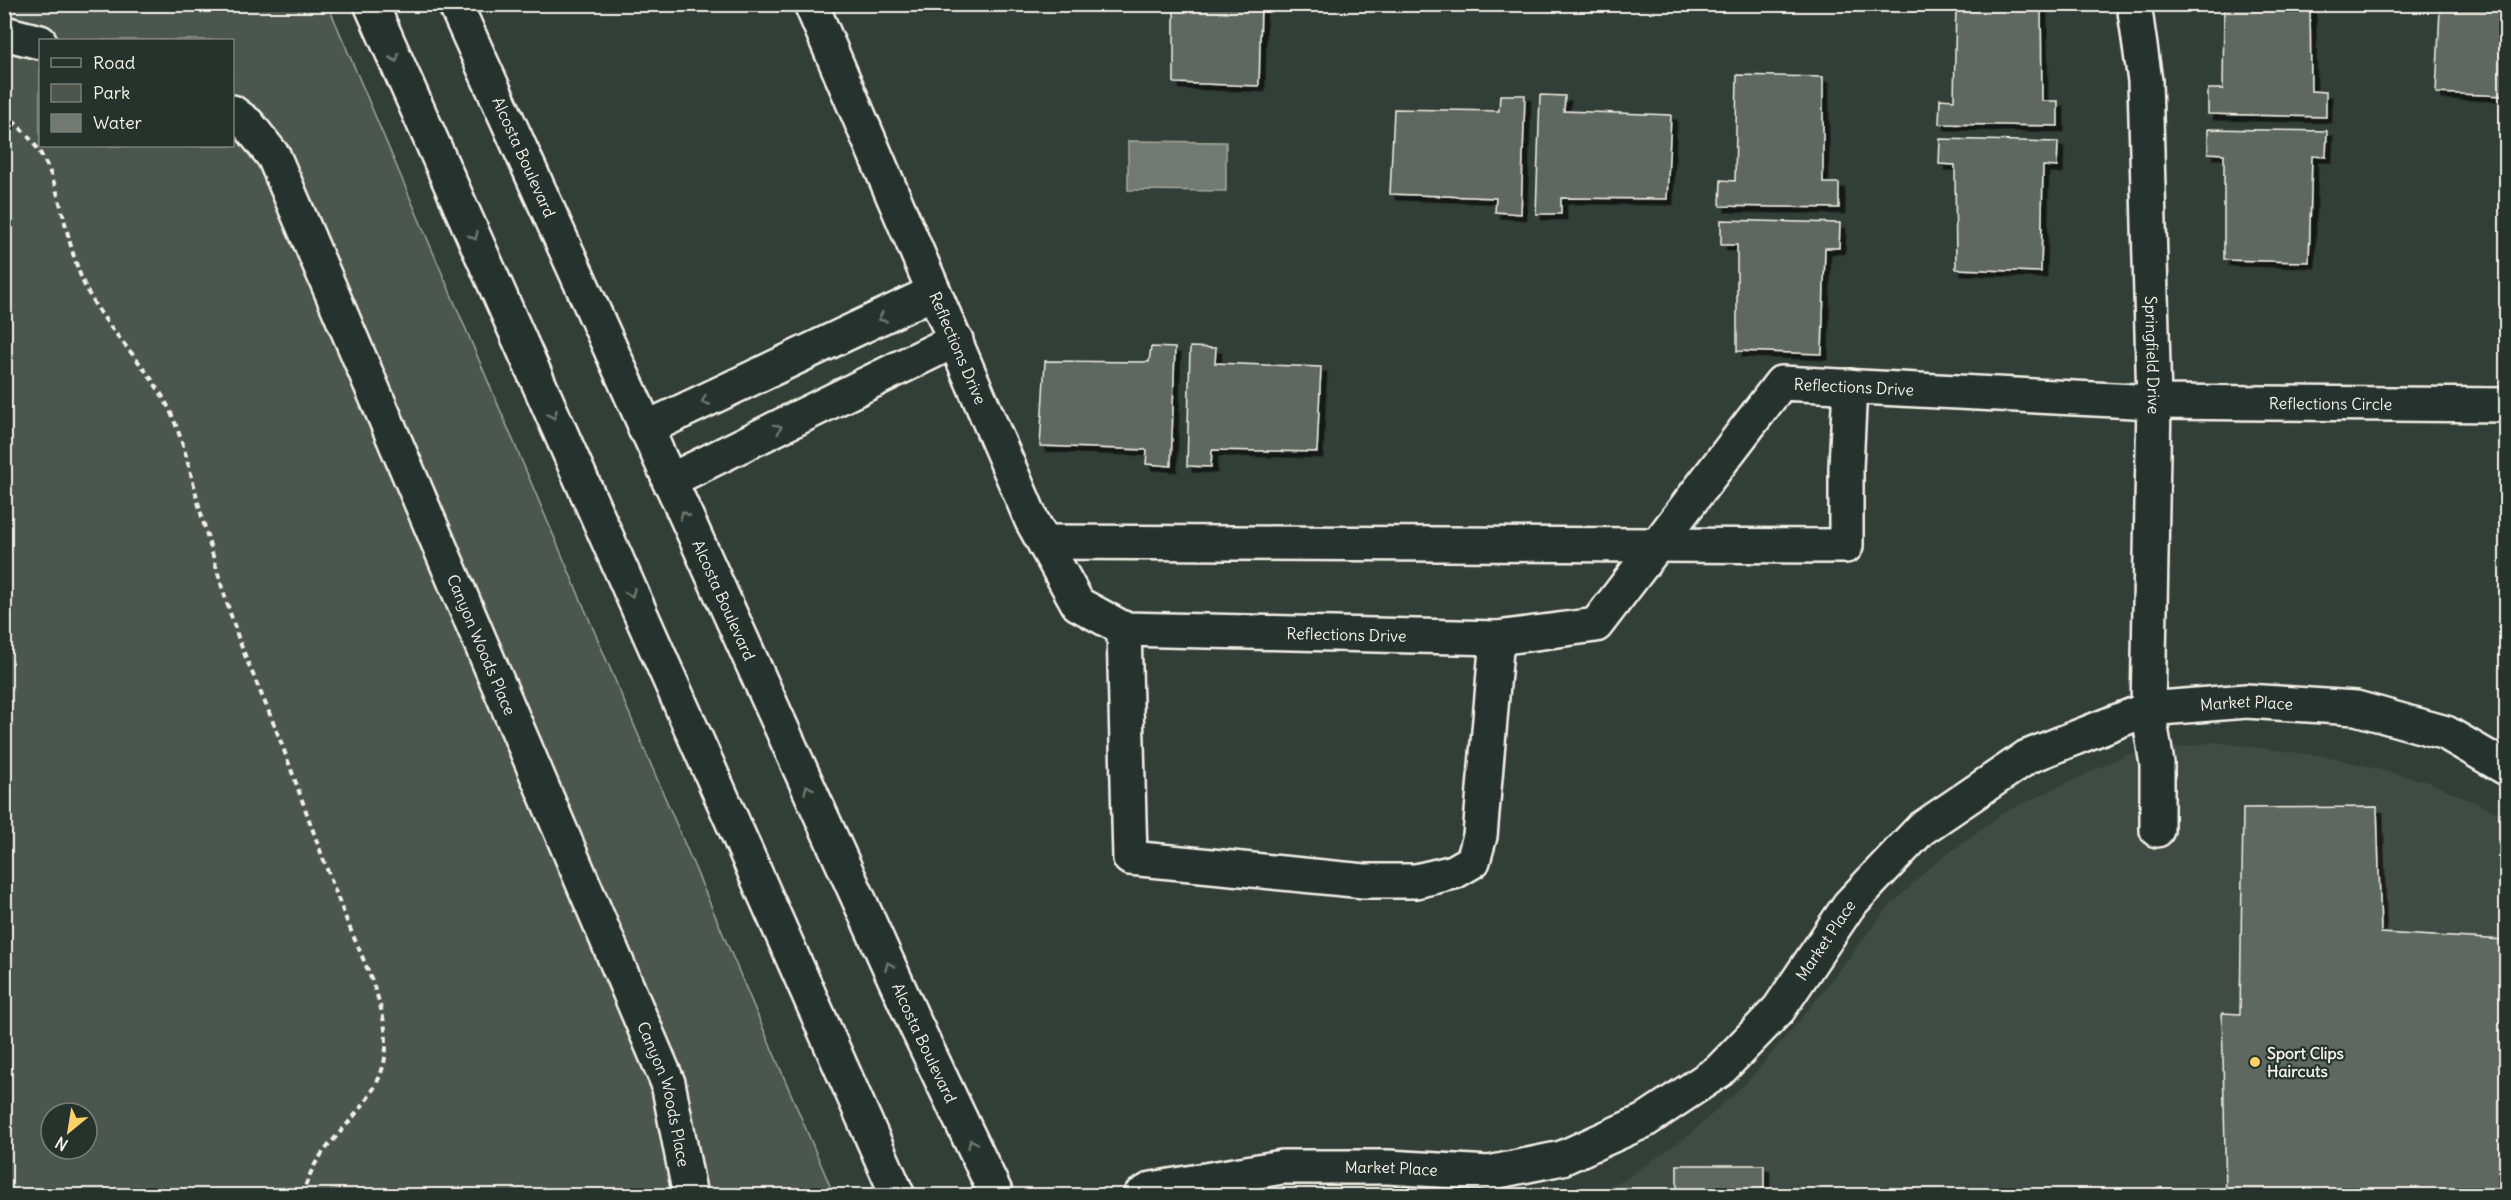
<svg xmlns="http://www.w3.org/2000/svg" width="2511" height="1200" font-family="Delius,sans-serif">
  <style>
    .built { fill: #404b44 }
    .green { fill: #4c564f; stroke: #a0a49c; stroke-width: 1.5; fill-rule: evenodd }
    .water { fill: #727972; stroke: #a6a9a1; stroke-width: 1.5 }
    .building { fill: #5f6861; stroke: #f4f1e8; stroke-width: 1.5; filter: url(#shadow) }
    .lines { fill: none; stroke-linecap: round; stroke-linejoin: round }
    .minor-casing { stroke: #f4f1e8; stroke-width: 38 }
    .major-casing { stroke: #f4f1e8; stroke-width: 38 }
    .path { stroke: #f4f1e8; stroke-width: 4; stroke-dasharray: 6 4.5; stroke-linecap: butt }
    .minor { stroke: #26332d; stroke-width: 33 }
    .major { stroke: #26332d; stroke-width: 33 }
    .oneway { stroke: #6e766e }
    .poi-dot { fill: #ffd166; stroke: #26332d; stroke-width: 2 }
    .labels { text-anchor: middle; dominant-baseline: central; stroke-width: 4.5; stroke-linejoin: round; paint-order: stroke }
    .street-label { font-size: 16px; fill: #f4f1e8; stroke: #26332d }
    .poi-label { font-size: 16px; font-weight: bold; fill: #f4f1e8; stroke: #26332d; text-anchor: start }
  </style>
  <defs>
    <filter id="shadow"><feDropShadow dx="5.5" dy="5.5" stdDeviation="0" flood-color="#0009"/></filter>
  </defs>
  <rect width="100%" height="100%" fill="#323e38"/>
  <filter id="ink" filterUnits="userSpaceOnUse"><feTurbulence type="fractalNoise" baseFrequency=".0167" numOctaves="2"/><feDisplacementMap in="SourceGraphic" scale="12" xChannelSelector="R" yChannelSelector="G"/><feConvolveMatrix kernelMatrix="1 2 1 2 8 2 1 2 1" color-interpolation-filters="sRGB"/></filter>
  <g filter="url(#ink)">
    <path class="built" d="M 2215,742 L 2330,757 L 2429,782 L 2506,816 L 2506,1195 L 1574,1196 L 1621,1182 L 1689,1135 L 1748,1081 L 1809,1009 L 1885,911 L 1929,868 L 2001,814 L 2126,755 Z"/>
    <path class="green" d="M 5,5 L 328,5 L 834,1195 L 5,1196 ZM 40,40 L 232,40 L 232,146 L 40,146 ZM 51,1113 L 87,1113 L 87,1149 L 51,1149 Z"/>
    <path class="water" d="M 1128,141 L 1226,142 L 1226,191 L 1128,190 Z"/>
    <path class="building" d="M 1174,4 L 1261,4 L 1259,86 L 1174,83 Z
      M 1956,4 L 2041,4 L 2042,101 L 2058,101 L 2058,126 L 1939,124 L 1940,99 L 1954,100 Z
      M 2224,4 L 2310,4 L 2311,91 L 2326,92 L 2326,117 L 2208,114 L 2208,89 L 2223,89 Z
      M 2440,9 L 2506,9 L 2506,96 L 2436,93 Z
      M 1737,75 L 1823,77 L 1823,183 L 1839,183 L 1839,208 L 1720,206 L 1721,180 L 1735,181 Z
      M 1500,95 L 1525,95 L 1521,214 L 1495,212 L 1496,198 L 1390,194 L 1394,109 L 1499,111 Z
      M 1540,95 L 1565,96 L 1564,111 L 1671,115 L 1667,199 L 1561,198 L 1561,214 L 1536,214 Z
      M 2208,129 L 2327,131 L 2326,157 L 2312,156 L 2309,262 L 2224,260 L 2224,154 L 2208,153 Z
      M 1940,139 L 2058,142 L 2057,167 L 2043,166 L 2041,272 L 1956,269 L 1955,165 L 1939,164 Z
      M 1721,220 L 1840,223 L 1839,248 L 1825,248 L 1822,354 L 1737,351 L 1737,245 L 1721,245 Z
      M 1151,347 L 1175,348 L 1171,466 L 1146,464 L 1147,450 L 1040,446 L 1045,361 L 1149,362 Z
      M 1190,347 L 1216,348 L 1215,363 L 1321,367 L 1317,452 L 1212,450 L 1211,467 L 1187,466 Z
      M 2377,807 L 2381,933 L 2506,940 L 2506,1196 L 2226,1196 L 2222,1013 L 2240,1014 L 2243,808 Z
      M 1677,1165 L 1764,1165 L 1764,1196 L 1677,1196 Z"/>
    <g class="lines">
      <g class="minor-casing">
        <g id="minor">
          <path id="s1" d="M 811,4 L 1032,521 L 1078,604 L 1124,629 L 1497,638 L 1596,625 L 1781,383 L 2154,402 L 2506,405"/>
          <path id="s2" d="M 2134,4 L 2145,81 L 2154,402 L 2148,709 L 2157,764 L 2157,830"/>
          <path d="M 4,33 L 40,42"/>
          <path id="s3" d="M 232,112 L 248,124 L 274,157 L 668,1083 L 690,1196"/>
          <path d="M 645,429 L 934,292"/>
          <path d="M 669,481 L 956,340"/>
          <path d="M 1044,542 L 1846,546 L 1846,467 L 1850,386"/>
          <path d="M 1124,629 L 1130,858 L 1364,881 L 1416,881 L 1454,872 L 1473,861 L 1480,836 L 1497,638"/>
          <path id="s4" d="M 1140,1196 L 1152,1189 L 1282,1167 L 1388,1167 L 1489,1173 L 1562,1158 L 1644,1121 L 1719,1071 L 1779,1009 L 1849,905 L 1921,829 L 2027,757 L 2148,709 L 2246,701 L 2356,708 L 2446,733 L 2506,768"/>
        </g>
      </g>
      <g class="major-casing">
        <g id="major">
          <path d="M 371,4 L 898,1196"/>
          <path id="s5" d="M 455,4 L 916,1026 L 997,1196"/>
        </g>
      </g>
      <path class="path" d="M 4,114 C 67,161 56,220 84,284 C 105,331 150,365 171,413 C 187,450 194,489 205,528 C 215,564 226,601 238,637 C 250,670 266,703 279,737 C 301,795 320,853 343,911 C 359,953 387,1002 386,1047 C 385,1093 344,1123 319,1158 C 311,1169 307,1183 301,1196"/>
      <use href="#minor" class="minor"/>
      <use href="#major" class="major"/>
    </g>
    <defs><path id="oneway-chevron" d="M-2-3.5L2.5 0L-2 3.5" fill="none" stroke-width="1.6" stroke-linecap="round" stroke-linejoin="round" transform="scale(1.5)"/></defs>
    <g class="oneway">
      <use href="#oneway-chevron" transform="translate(395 58) rotate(66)"/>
      <use href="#oneway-chevron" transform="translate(474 236) rotate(66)"/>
      <use href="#oneway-chevron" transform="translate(882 318) rotate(155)"/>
      <use href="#oneway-chevron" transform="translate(705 401) rotate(155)"/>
      <use href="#oneway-chevron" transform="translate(553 415) rotate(66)"/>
      <use href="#oneway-chevron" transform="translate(778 428) rotate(-26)"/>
      <use href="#oneway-chevron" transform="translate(684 515) rotate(-114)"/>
      <use href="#oneway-chevron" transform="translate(631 593) rotate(66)"/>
      <use href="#oneway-chevron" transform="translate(808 789) rotate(-114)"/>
      <use href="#oneway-chevron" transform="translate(889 966) rotate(-114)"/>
      <use href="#oneway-chevron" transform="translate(972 1143) rotate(-115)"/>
    </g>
  </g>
  <circle class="poi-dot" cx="2255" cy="1062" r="6"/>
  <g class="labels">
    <g class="street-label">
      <text stroke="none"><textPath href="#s5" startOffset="168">Alcosta Boulevard</textPath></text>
      <text stroke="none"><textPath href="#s1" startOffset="374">Reflections Drive</textPath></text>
      <text stroke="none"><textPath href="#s2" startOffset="352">Springfield Drive</textPath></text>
      <text stroke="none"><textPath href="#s1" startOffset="1560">Reflections Drive</textPath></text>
      <text stroke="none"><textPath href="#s1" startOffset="2037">Reflections Circle</textPath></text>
      <text stroke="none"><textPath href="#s5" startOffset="654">Alcosta Boulevard</textPath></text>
      <text stroke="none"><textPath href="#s1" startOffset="932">Reflections Drive</textPath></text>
      <text stroke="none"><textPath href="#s3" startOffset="592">Canyon Woods Place</textPath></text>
      <text stroke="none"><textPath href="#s4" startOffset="1281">Market Place</textPath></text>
      <text stroke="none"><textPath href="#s4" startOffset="777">Market Place</textPath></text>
      <text stroke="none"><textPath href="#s5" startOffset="1140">Alcosta Boulevard</textPath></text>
      <text stroke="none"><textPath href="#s3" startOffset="1078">Canyon Woods Place</textPath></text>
      <text stroke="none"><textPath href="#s4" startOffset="255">Market Place</textPath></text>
    </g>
    <g class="poi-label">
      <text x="2267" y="1053">Sport Clips<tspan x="2267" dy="18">Haircuts</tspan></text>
    </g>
  </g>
  <rect width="2511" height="1200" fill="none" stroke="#26332d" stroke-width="24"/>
  <rect x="12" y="12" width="2487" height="1176" fill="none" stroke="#f4f1e8" stroke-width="2" filter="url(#ink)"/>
  <rect x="39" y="39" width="195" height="108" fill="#26332d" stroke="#787f78" stroke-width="1.5"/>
  <rect x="51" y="58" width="30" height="9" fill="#26332d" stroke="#787f78" stroke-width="1.5"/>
  <text x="93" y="69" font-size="18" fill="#f4f1e8">Road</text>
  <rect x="51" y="84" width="30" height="18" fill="#4c564f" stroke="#787f78" stroke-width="1.5"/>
  <text x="93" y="99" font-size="18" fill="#f4f1e8">Park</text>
  <rect x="51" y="114" width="30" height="18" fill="#727972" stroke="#787f78" stroke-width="1.5"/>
  <text x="93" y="129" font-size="18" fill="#f4f1e8">Water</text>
  <g transform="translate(69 1131) rotate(210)"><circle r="28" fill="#26332d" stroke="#787f78" stroke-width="1.5"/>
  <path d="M0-4.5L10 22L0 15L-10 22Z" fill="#ffd166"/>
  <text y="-9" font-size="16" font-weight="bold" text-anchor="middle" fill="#f4f1e8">N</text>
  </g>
</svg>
